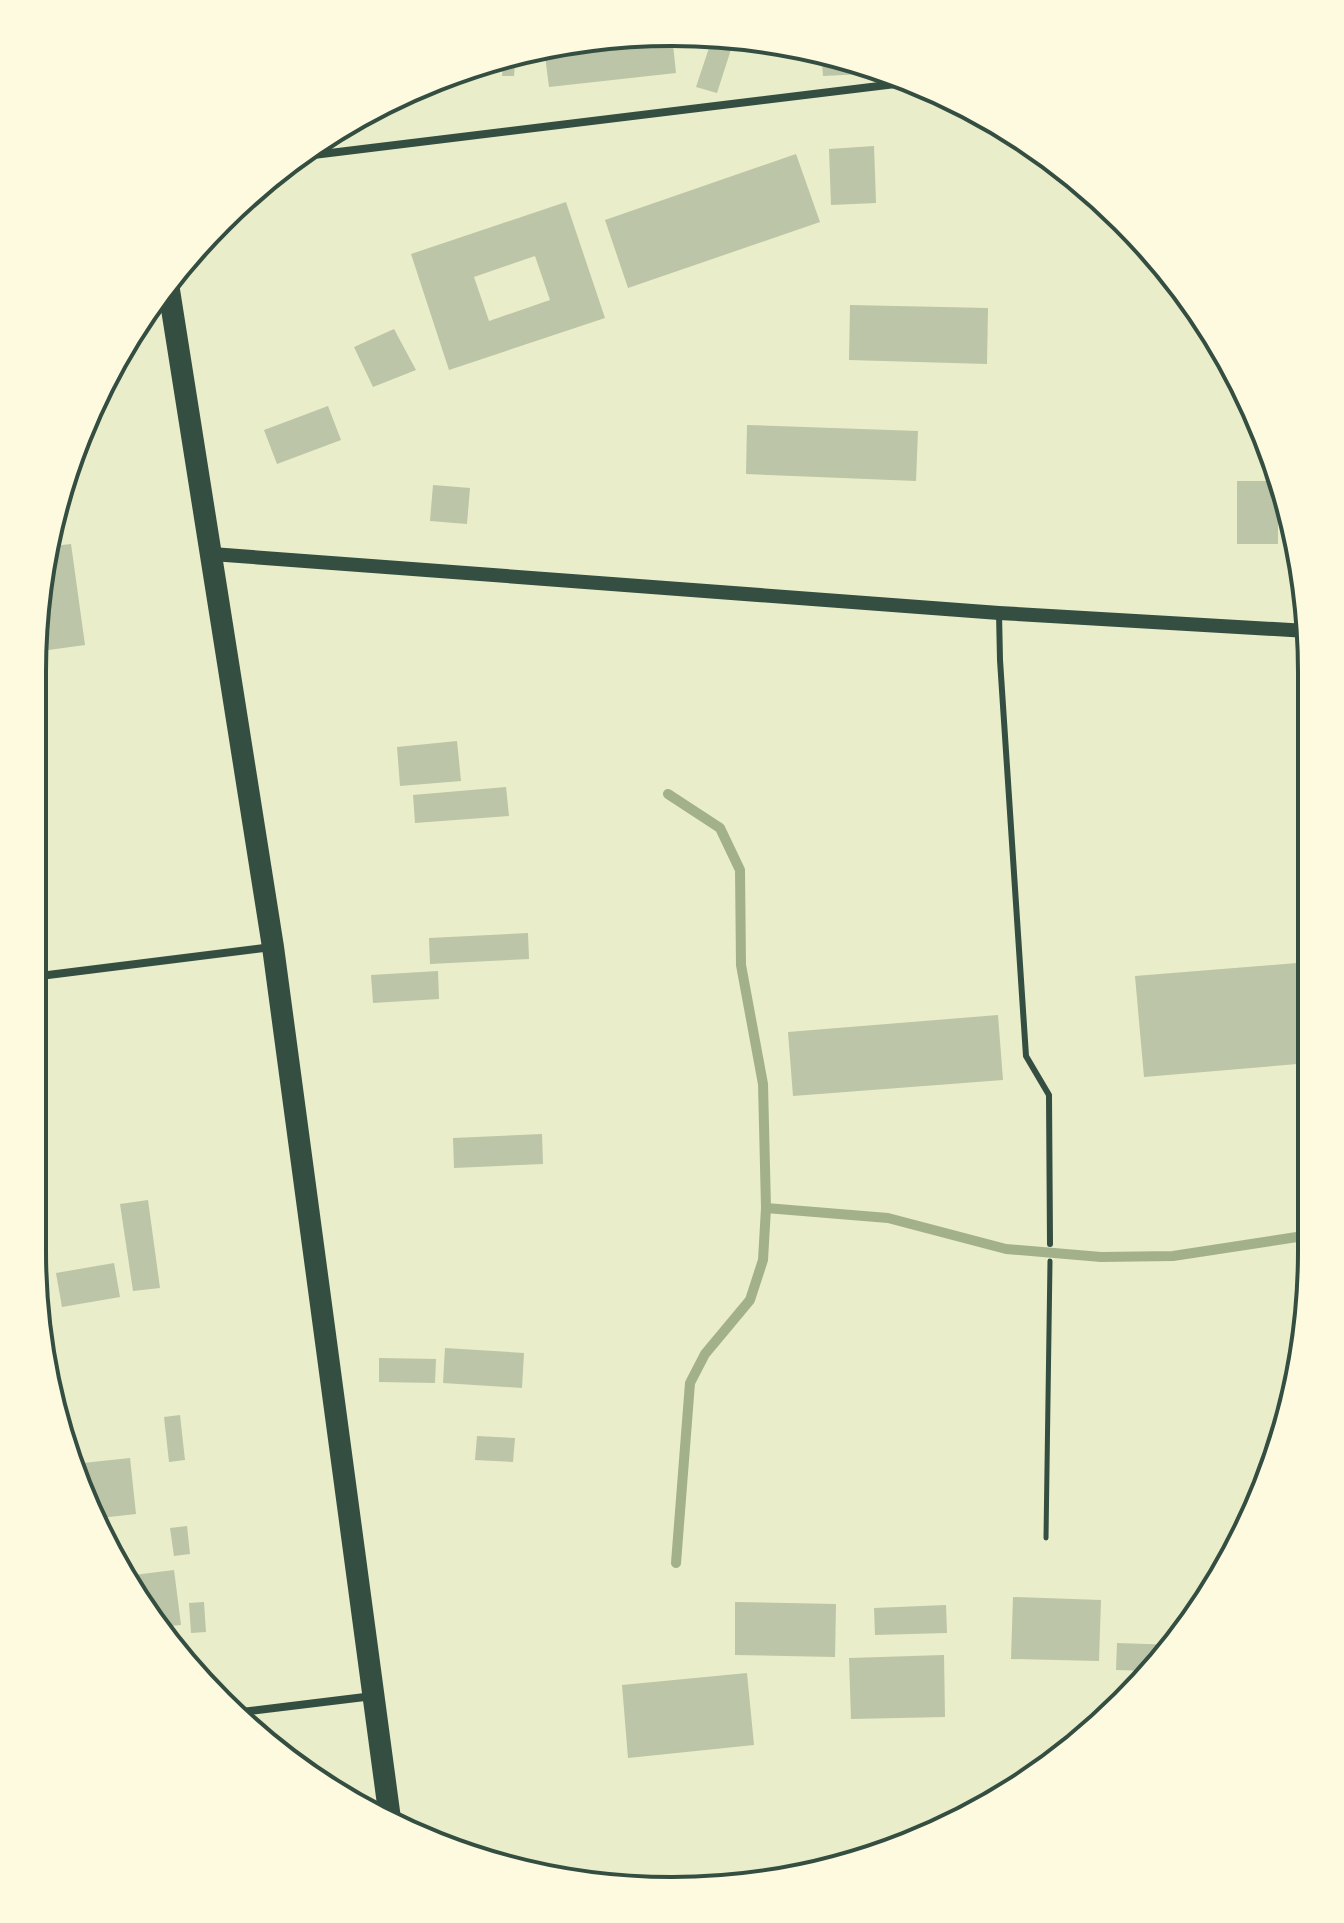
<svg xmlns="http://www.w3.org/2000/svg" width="1344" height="1923" font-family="'Space Grotesk',sans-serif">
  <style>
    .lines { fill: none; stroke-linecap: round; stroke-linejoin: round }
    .stream { stroke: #a3b18a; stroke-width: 10 }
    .building { fill: #bcc5a7; fill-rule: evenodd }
    .path { stroke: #344e41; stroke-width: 5 }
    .service { stroke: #344e41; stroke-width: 6 }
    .minor { stroke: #344e41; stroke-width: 8 }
    .tertiary { stroke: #344e41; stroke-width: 14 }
    .trunk { stroke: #344e41; stroke-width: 22 }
    .rim { fill: none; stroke: #344e41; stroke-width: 4 }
  </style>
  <rect width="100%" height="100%" fill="#e9edc9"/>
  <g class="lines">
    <path class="stream" d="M 668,794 L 720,828 L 740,870 L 741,965 L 763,1084 L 766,1208 L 763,1260 L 750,1300 L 705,1354 L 690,1383 L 676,1563
      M 766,1208 L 888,1218 L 1006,1249 L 1101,1257 L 1173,1256 L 1310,1235"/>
  </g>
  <path class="building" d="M 714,33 L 735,37 L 717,93 L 696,87 Z
    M 672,35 L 676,73 L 549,87 L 544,48 L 568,42 L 619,37 Z
    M 516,54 L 514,76 L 502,76 L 504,57 Z
    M 855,60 L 864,64 L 864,74 L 823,76 L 822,62 Z
    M 874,146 L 876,203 L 831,205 L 829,149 Z
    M 796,154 L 820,222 L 628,288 L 605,220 Z
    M 566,202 L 605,318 L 449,370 L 411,254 ZM 535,256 L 550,300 L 489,321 L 474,277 Z
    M 850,305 L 988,308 L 987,364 L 849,360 Z
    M 394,329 L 416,370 L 373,387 L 354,347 Z
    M 328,406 L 341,440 L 277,464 L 264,430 Z
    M 747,425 L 918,431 L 916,481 L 746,474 Z
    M 1237,481 L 1274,481 L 1278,496 L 1278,544 L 1237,544 Z
    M 433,485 L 470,488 L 467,524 L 430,521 Z
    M 71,544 L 85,645 L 34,652 L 44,547 Z
    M 457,741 L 461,781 L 400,786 L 397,747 Z
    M 506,787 L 509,816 L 415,823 L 413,795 Z
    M 528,933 L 529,959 L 430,964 L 429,938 Z
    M 1309,962 L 1309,1063 L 1144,1077 L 1135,976 Z
    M 438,971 L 439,999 L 373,1003 L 371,975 Z
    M 998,1015 L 1003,1080 L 793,1096 L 788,1032 Z
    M 542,1134 L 543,1164 L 454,1168 L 453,1138 Z
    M 148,1200 L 160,1288 L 133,1291 L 120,1204 Z
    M 114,1263 L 120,1297 L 62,1307 L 56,1273 Z
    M 445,1348 L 524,1353 L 522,1388 L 443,1383 Z
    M 379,1358 L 436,1359 L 435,1383 L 379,1382 Z
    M 180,1415 L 185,1460 L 169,1462 L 164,1417 Z
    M 477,1436 L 515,1438 L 513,1462 L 475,1460 Z
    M 130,1458 L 136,1514 L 100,1518 L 85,1486 L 83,1463 Z
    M 187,1526 L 190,1554 L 174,1556 L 170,1528 Z
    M 174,1570 L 181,1625 L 158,1627 L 140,1606 L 126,1576 Z
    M 1013,1597 L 1101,1600 L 1099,1661 L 1011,1659 Z
    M 204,1602 L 206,1632 L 191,1633 L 189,1603 Z
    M 735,1602 L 836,1604 L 835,1657 L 735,1655 Z
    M 946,1605 L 947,1633 L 875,1635 L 874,1608 Z
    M 1117,1643 L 1176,1645 L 1152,1671 L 1116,1670 Z
    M 944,1655 L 945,1717 L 851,1719 L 849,1658 Z
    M 747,1673 L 754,1745 L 628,1758 L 622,1685 Z"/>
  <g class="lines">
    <path class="path" d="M 1046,1538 L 1050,1261"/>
    <path class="service" d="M 999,613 L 1000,660 L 1026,1056 L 1049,1095 L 1050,1244"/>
    <path class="minor" d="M 297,157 L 912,82
      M 32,977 L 272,947
      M 233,1713 L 373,1696"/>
    <path class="tertiary" d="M 212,554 L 999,613 L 1307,631"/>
    <path class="trunk" d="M 169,290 L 273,947 L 390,1819"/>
  </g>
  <path d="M0 0H1344V1923H0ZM672 46H672A626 626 0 0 1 1298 672V1251A626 626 0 0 1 672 1877H672A626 626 0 0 1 46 1251V672A626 626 0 0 1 672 46Z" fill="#fefae0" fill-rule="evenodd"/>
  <path class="rim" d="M672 46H672A626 626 0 0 1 1298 672V1251A626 626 0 0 1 672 1877H672A626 626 0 0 1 46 1251V672A626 626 0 0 1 672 46Z"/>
</svg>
